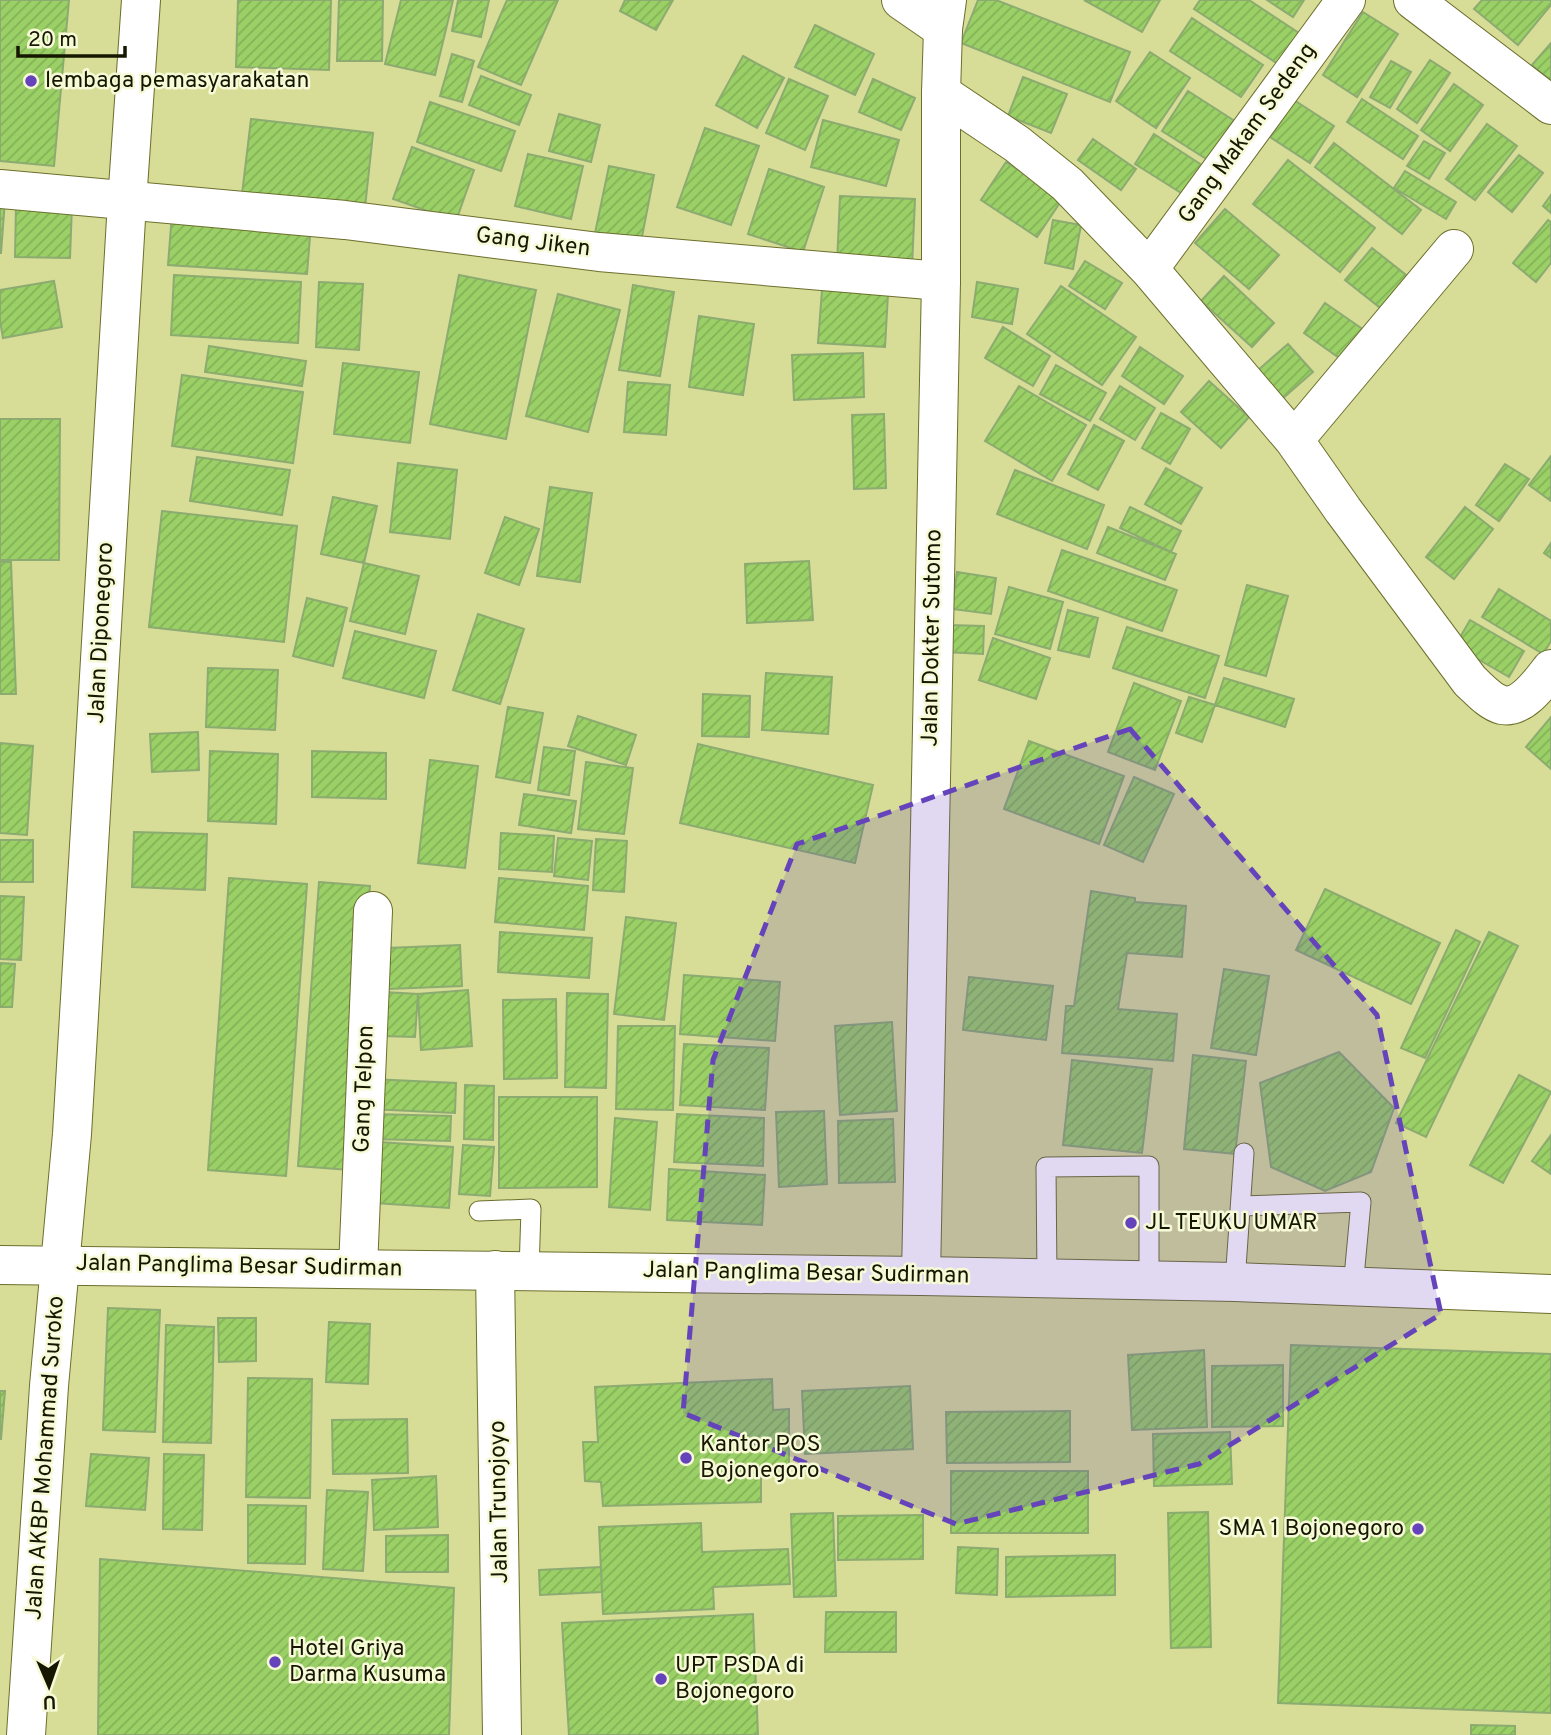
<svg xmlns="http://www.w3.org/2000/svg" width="1551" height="1735" font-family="Overpass,sans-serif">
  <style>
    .building { fill: url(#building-hatch); stroke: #8cab70; stroke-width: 2 }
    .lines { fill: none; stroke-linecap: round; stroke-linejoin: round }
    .lane-casing { stroke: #6c6f2c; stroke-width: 21 }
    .street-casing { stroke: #6c6f2c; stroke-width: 40 }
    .secondary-casing { stroke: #6c6f2c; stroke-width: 40 }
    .primary-casing { stroke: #6c6f2c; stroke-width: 40 }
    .lane { stroke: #fff; stroke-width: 19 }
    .street { stroke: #fff; stroke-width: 38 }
    .secondary { stroke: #fff; stroke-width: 38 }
    .primary { stroke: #fff; stroke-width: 38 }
    .marked { fill: #6543bb; fill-opacity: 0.2; stroke: #6543bb; stroke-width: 5; stroke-dasharray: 14 9; stroke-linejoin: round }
    .poi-dot { fill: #6543bb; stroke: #f7fad7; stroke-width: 2.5 }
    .labels { text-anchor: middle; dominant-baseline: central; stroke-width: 5; stroke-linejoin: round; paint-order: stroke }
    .poi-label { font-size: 23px; fill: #161700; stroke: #f7fad7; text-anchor: start }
    .street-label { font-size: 23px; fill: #161700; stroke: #f7fad7 }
  </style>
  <defs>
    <pattern id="building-hatch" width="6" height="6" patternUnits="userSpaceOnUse" patternTransform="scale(1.75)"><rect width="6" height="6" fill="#9ad066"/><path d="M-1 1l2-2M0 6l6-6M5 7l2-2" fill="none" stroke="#84b257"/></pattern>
  </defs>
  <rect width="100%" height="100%" fill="#d7dc96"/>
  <path class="building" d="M 0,0 L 69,0 L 54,166 L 0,161 Z
    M 238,0 L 331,0 L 329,70 L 236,67 Z
    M 339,0 L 383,0 L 382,61 L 337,61 Z
    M 401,0 L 453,0 L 435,75 L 385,64 Z
    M 458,0 L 489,0 L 481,37 L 452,31 Z
    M 507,0 L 558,0 L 521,85 L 478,67 Z
    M 625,0 L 673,0 L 656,30 L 620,11 Z
    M 978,0 L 996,0 L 1130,52 L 1110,102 L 961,43 Z
    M 1084,0 L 1160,0 L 1142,32 Z
    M 1200,0 L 1249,0 L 1299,33 L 1278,64 L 1194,9 Z
    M 1267,0 L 1304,0 L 1293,17 Z
    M 1482,0 L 1551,0 L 1551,5 L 1518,45 L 1474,9 Z
    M 1363,12 L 1398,34 L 1357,97 L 1323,75 Z
    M 1192,18 L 1263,65 L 1241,97 L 1170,51 Z
    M 815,25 L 874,54 L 855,95 L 795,67 Z
    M 1551,43 L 1551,81 L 1532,65 Z
    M 1150,52 L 1190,78 L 1156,128 L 1116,101 Z
    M 452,54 L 474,61 L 462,102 L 440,96 Z
    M 743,56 L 784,78 L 757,128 L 716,105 Z
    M 1430,60 L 1450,73 L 1417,123 L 1397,109 Z
    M 1391,61 L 1411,72 L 1390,108 L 1370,97 Z
    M 481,76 L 531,95 L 519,125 L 469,105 Z
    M 1023,77 L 1067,94 L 1051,133 L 1008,116 Z
    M 789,79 L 828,96 L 805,150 L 766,133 Z
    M 873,79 L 915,98 L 901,130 L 859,112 Z
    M 1454,84 L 1483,105 L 1450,151 L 1421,130 Z
    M 1188,91 L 1241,125 L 1216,165 L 1162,131 Z
    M 1362,99 L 1418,136 L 1403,159 L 1347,122 Z
    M 1294,100 L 1334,126 L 1310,163 L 1270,137 Z
    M 430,102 L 515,131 L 501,171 L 417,142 Z
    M 559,114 L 600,125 L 591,162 L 549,151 Z
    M 251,119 L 373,133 L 365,208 L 242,194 Z
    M 823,120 L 899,140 L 886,186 L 811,167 Z
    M 1487,124 L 1517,146 L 1475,200 L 1446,179 Z
    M 705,128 L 759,146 L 731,225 L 677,207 Z
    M 1154,134 L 1208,169 L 1189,198 L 1135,164 Z
    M 1093,139 L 1136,169 L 1121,190 L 1078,160 Z
    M 1424,141 L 1445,153 L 1429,179 L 1407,166 Z
    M 1334,143 L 1421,210 L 1402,234 L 1315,167 Z
    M 412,147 L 474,170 L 456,221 L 393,199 Z
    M 528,154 L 583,166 L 571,219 L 515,206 Z
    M 1519,155 L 1543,173 L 1512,212 L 1488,192 Z
    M 1288,160 L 1375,228 L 1340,272 L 1253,204 Z
    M 1006,162 L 1063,198 L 1037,237 L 981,200 Z
    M 609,166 L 654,175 L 640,247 L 594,238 Z
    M 769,169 L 824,187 L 803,252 L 748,234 Z
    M 1405,171 L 1456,202 L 1446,219 L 1394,188 Z
    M 1551,195 L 1551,213 L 1543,206 Z
    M 840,196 L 915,199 L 912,267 L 837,264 Z
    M 0,200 L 5,200 L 1,253 L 0,253 Z
    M 16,204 L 72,205 L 70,258 L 15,257 Z
    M 1225,209 L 1279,255 L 1249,289 L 1195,243 Z
    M 172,214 L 311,224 L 307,274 L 168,265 Z
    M 1053,220 L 1081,225 L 1073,269 L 1045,263 Z
    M 1548,220 L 1551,222 L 1551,263 L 1536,282 L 1513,263 Z
    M 1372,248 L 1420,286 L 1393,318 L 1345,280 Z
    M 1085,261 L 1122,283 L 1105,309 L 1069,286 Z
    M 174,275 L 301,282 L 298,343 L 171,335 Z
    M 459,275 L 536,290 L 506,439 L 430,424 Z
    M 1224,276 L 1274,323 L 1252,347 L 1201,301 Z
    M 54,281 L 62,327 L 3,338 L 0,321 L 0,290 Z
    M 319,282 L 363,284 L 359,350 L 316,347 Z
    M 977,282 L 1018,289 L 1012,324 L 972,317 Z
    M 633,285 L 674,292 L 660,376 L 619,370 Z
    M 1061,286 L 1136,337 L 1102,385 L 1027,334 Z
    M 822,290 L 888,294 L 885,347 L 818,343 Z
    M 558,294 L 620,310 L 588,432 L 526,416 Z
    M 1325,303 L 1374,337 L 1352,367 L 1304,333 Z
    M 699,316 L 754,324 L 743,395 L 689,387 Z
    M 1003,327 L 1050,356 L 1033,386 L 985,358 Z
    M 1288,344 L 1313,372 L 1282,399 L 1257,371 Z
    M 209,346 L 306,361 L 302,386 L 205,372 Z
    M 1140,347 L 1183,376 L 1164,404 L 1122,376 Z
    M 863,353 L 864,397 L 794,400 L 792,355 Z
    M 343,363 L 419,372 L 410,443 L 334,434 Z
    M 1056,365 L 1106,393 L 1090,421 L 1040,394 Z
    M 182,375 L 303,392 L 293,463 L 172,446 Z
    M 1209,381 L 1249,417 L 1221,448 L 1181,412 Z
    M 628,382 L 670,385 L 666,435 L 624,432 Z
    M 1019,386 L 1086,425 L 1052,481 L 985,441 Z
    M 1120,386 L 1155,408 L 1135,440 L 1100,419 Z
    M 1161,413 L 1190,429 L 1170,464 L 1142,448 Z
    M 884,414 L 886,488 L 854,489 L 852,415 Z
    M 0,419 L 60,419 L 59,560 L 0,560 Z
    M 1094,425 L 1124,441 L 1098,490 L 1068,474 Z
    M 1551,456 L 1551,501 L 1529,485 Z
    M 197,457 L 290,470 L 282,515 L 190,501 Z
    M 398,463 L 457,470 L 450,539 L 390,532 Z
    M 1505,464 L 1529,479 L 1499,521 L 1476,505 Z
    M 1166,468 L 1202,488 L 1181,524 L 1145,504 Z
    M 1015,470 L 1104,505 L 1087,549 L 997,514 Z
    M 550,487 L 592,493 L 580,582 L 537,576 Z
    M 333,497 L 377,506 L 364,563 L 321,554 Z
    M 1130,507 L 1181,531 L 1171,552 L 1120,528 Z
    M 1465,507 L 1493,529 L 1454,579 L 1426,557 Z
    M 162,511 L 297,526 L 284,642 L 149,627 Z
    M 505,517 L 539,529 L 519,585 L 485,573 Z
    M 1108,527 L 1176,554 L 1165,580 L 1097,553 Z
    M 1551,543 L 1551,558 L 1544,553 Z
    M 1062,550 L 1177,590 L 1162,631 L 1048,591 Z
    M 809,561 L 813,620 L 747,623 L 745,564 Z
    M 0,562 L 11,562 L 16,694 L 0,694 Z
    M 364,563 L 419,576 L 405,634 L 350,621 Z
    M 957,572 L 996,578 L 991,614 L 952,609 Z
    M 1247,585 L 1288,596 L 1266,676 L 1225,665 Z
    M 1009,587 L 1063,602 L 1050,649 L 995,634 Z
    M 1499,589 L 1551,621 L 1551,641 L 1543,654 L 1482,617 Z
    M 307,598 L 347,608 L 333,666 L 293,656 Z
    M 1068,610 L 1098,618 L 1089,657 L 1058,650 Z
    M 478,614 L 524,629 L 500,704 L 453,690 Z
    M 1470,620 L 1524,651 L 1509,677 L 1455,646 Z
    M 947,625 L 984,626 L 983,654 L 945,652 Z
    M 1127,627 L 1219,656 L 1205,698 L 1113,668 Z
    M 355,631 L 436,651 L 424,698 L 343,678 Z
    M 993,638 L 1050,658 L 1036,699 L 979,680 Z
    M 208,668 L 278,670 L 275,730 L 206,727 Z
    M 766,673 L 832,677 L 828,734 L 762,730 Z
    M 1224,678 L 1294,699 L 1285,727 L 1215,705 Z
    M 1134,683 L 1181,701 L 1155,770 L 1108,752 Z
    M 703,694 L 750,696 L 749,737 L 702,736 Z
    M 1189,697 L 1215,705 L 1202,742 L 1176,733 Z
    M 508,707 L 543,713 L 530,783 L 496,777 Z
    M 578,716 L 636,735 L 626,765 L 568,746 Z
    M 1551,717 L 1551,769 L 1526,747 Z
    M 198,732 L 199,770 L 152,772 L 150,734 Z
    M 1029,741 L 1124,776 L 1099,844 L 1004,809 Z
    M 0,743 L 33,746 L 27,835 L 0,833 Z
    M 698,744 L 873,785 L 855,863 L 680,823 Z
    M 544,747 L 575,751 L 569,795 L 538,790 Z
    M 210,751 L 278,754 L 276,824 L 208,821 Z
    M 312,751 L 386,753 L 386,799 L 312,797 Z
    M 430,760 L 478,766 L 465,868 L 418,863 Z
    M 586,762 L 633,768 L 624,834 L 578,829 Z
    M 1134,777 L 1174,794 L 1143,862 L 1104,845 Z
    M 524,794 L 576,801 L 571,833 L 519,825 Z
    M 134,832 L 207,834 L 205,890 L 132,887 Z
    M 501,833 L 554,836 L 552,872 L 499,869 Z
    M 558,838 L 592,841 L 588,880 L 554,876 Z
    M 596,839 L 627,841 L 624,892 L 593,890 Z
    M 0,840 L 33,840 L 33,882 L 0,882 Z
    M 229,878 L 307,884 L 286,1176 L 208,1170 Z
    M 499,878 L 588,886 L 584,930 L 495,922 Z
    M 319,882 L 370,886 L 349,1170 L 298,1166 Z
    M 1325,889 L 1440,943 L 1411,1004 L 1296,950 Z
    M 1091,891 L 1135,898 L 1135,902 L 1186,906 L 1182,957 L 1127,953 L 1118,1009 L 1177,1014 L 1173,1061 L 1062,1053 L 1066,1006 L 1074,1006 Z
    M 0,896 L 24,897 L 21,960 L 0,959 Z
    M 626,917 L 676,923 L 664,1020 L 614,1014 Z
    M 1456,930 L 1480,942 L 1425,1058 L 1401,1048 Z
    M 500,932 L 592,938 L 589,978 L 498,972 Z
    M 1489,932 L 1518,946 L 1426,1137 L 1396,1123 Z
    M 460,945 L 462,986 L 389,989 L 387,948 Z
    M 0,963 L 15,964 L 12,1007 L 0,1007 Z
    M 1224,969 L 1269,976 L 1256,1055 L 1211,1048 Z
    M 684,975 L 780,982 L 775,1041 L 680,1034 Z
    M 969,977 L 1053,986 L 1046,1040 L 963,1030 Z
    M 468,990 L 472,1046 L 421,1050 L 418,994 Z
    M 384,992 L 418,994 L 415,1037 L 382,1036 Z
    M 567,993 L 608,994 L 606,1088 L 565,1087 Z
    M 556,999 L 557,1078 L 504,1079 L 503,1000 Z
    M 892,1022 L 897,1111 L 840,1115 L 835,1026 Z
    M 618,1026 L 675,1026 L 673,1110 L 616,1109 Z
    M 684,1044 L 769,1048 L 765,1110 L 680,1105 Z
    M 1339,1052 L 1394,1108 L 1371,1172 L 1325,1191 L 1271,1167 L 1260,1083 Z
    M 1193,1055 L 1246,1061 L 1235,1154 L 1184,1149 Z
    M 1072,1060 L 1152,1069 L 1142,1153 L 1063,1145 Z
    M 1519,1075 L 1551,1092 L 1503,1183 L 1470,1165 Z
    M 371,1079 L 456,1083 L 455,1113 L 369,1109 Z
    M 465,1085 L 494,1086 L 493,1140 L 464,1139 Z
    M 499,1097 L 597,1097 L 597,1187 L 499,1188 Z
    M 824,1111 L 827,1184 L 779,1187 L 776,1112 Z
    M 373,1114 L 451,1116 L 450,1141 L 372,1139 Z
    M 677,1114 L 764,1118 L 763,1166 L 674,1162 Z
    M 615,1118 L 657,1122 L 650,1210 L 609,1207 Z
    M 893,1119 L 895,1182 L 839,1183 L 838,1121 Z
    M 1551,1135 L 1551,1174 L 1532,1161 Z
    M 364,1141 L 453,1147 L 449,1208 L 360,1202 Z
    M 463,1145 L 494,1147 L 490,1196 L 459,1194 Z
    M 669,1169 L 765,1175 L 762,1225 L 667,1220 Z
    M 108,1308 L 160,1310 L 155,1432 L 103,1430 Z
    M 218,1318 L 256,1318 L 256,1361 L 219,1362 Z
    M 329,1322 L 370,1324 L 368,1384 L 326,1382 Z
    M 166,1325 L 214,1327 L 211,1443 L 163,1442 Z
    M 1291,1345 L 1551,1354 L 1551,1713 L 1278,1703 Z
    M 1204,1350 L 1207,1427 L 1132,1430 L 1128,1355 Z
    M 1283,1365 L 1283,1426 L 1212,1427 L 1212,1366 Z
    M 248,1378 L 312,1379 L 310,1498 L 246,1497 Z
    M 772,1379 L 773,1410 L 789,1409 L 789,1474 L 761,1476 L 761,1502 L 603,1506 L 601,1482 L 585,1481 L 583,1442 L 598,1442 L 595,1387 Z
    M 910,1386 L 913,1449 L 805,1454 L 802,1391 Z
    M 0,1391 L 5,1391 L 1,1439 L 0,1439 Z
    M 1070,1411 L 1070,1462 L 947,1463 L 946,1412 Z
    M 407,1419 L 408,1473 L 333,1474 L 332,1420 Z
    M 1230,1432 L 1232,1484 L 1154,1486 L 1153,1434 Z
    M 91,1454 L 149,1458 L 145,1510 L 86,1506 Z
    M 164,1454 L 204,1455 L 202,1530 L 163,1529 Z
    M 951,1471 L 1088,1471 L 1088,1533 L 951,1533 Z
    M 436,1476 L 438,1527 L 374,1530 L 372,1480 Z
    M 327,1490 L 368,1492 L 363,1571 L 323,1569 Z
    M 248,1505 L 306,1506 L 305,1564 L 248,1563 Z
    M 1208,1512 L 1211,1647 L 1171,1648 L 1168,1513 Z
    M 833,1513 L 836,1596 L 794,1597 L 791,1514 Z
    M 923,1515 L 923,1559 L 838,1560 L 838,1516 Z
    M 701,1523 L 702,1552 L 788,1549 L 790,1584 L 713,1587 L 714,1609 L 603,1614 L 599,1527 Z
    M 448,1535 L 448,1572 L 386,1572 L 386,1536 Z
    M 958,1547 L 998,1549 L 997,1595 L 956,1593 Z
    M 1115,1555 L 1115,1595 L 1006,1597 L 1006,1557 Z
    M 100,1559 L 454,1588 L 449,1735 L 98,1735 Z
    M 601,1567 L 602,1592 L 540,1595 L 539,1570 Z
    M 826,1612 L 896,1612 L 896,1652 L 825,1652 Z
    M 753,1614 L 758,1735 L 569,1735 L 562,1623 Z
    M 1471,1725 L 1515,1726 L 1515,1735 L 1471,1735 Z"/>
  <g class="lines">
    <g class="lane-casing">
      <path id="lane" d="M 1241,1206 L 1361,1202 L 1353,1288
        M 479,1211 L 531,1209 L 529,1271
        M 1047,1278 L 1046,1167 L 1149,1166 L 1149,1281
        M 1235,1282 L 1244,1153"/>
    </g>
    <g class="street-casing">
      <path id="street" d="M 901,0 L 943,29
        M 1413,0 L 1551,105
        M 941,93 L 1017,144 L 1067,184 L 1149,269 L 1294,440 L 1343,510 L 1470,681 C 1479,689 1490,702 1502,705 C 1522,709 1541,682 1551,669
        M 0,189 L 345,220 L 599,252 L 941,281
        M 1149,269 L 1346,0
        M 1294,440 L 1454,249
        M 358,1268 L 373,911"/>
    </g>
    <g class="secondary-casing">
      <path id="secondary" d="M 495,1270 L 502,1735
        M 921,1276 L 941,281 L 941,93 L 943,29 L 947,0
        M 26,1735 L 49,1386 L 72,1134 L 127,202 L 141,0"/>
    </g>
    <g class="primary-casing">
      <path id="primary" d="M 0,1265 L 921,1276 L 1235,1282 L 1551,1294"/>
    </g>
    <use href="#lane" class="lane"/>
    <use href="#street" class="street"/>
    <use href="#secondary" class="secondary"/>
    <use href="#primary" class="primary"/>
  </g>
  <path class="marked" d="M 1130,729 L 1377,1015 L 1441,1314 L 1199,1464 L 956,1524 L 683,1413 L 713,1060 L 797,844 Z"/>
  <g class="poi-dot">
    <circle cx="31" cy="81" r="7"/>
    <circle cx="1131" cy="1223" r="7"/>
    <circle cx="686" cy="1458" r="7"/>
    <circle cx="1418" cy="1529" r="7"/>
    <circle cx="275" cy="1662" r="7"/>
    <circle cx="661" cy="1679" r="7"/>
  </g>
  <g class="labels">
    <g class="poi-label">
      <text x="45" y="81">lembaga pemasyarakatan</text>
      <text x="1145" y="1223">JL TEUKU UMAR</text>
      <text x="700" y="1445">Kantor POS<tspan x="700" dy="26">Bojonegoro</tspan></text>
      <text x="1404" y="1529" text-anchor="end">SMA 1 Bojonegoro</text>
      <text x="289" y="1649">Hotel Griya<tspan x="289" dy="26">Darma Kusuma</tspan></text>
      <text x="675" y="1666">UPT PSDA di<tspan x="675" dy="26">Bojonegoro</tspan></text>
    </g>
    <g class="street-label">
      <text transform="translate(1248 134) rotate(-54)">Gang Makam Sedeng</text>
      <text transform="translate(533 243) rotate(7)">Gang Jiken</text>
      <text transform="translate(102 633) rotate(-87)">Jalan Diponegoro</text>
      <text transform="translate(933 638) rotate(-89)">Jalan Dokter Sutomo</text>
      <text transform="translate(365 1089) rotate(-88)">Gang Telpon</text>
      <text transform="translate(239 1267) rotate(1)">Jalan Panglima Besar Sudirman</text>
      <text transform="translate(806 1274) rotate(1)">Jalan Panglima Besar Sudirman</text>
      <text transform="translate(46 1458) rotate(-86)">Jalan AKBP Mohammad Suroko</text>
      <text transform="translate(500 1502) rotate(-91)">Jalan Trunojoyo</text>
    </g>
  </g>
  <g transform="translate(49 1686) rotate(178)" stroke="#f7fad7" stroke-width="5" paint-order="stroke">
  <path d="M0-5L12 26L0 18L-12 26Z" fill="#161700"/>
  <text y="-10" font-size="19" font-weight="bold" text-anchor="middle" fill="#161700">U</text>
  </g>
  <path d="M18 46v10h107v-10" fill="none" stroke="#161700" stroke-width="3.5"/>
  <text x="28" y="46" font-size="21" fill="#161700" stroke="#f7fad7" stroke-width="5" paint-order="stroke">20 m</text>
</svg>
